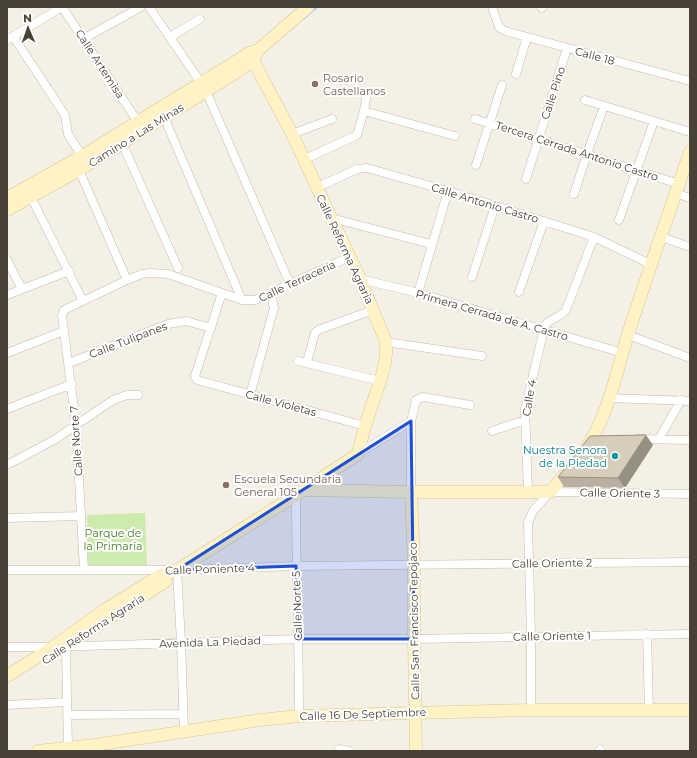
<svg xmlns="http://www.w3.org/2000/svg" width="697" height="758" font-family="Montserrat,sans-serif">
  <style>
    .green { fill: #cdebac }
    .lines { fill: none; stroke-linecap: round; stroke-linejoin: round }
    .stream { stroke: #9ecff5; stroke-width: 2 }
    .street-casing { stroke: #c3bcab; stroke-width: 9 }
    .secondary-casing { stroke: #d8c793; stroke-width: 13 }
    .street { stroke: #fff; stroke-width: 8 }
    .secondary { stroke: #fff3c5; stroke-width: 12 }
    .wall { fill: #b9b0a1 }
    .shaded-wall { fill: #969083 }
    .building { fill: #d7cdbb; stroke: #969083 }
    .marked { fill: #1d4ed8; fill-opacity: 0.2; stroke: #1d4ed8; stroke-width: 3; stroke-linejoin: round }
    .education-dot { fill: #8d6e63; stroke: #fff; stroke-width: 1.5 }
    .culture-dot { fill: #0f9aa8; stroke: #fff; stroke-width: 1.5 }
    .labels { text-anchor: middle; dominant-baseline: central; stroke-width: 4; stroke-linejoin: round; paint-order: stroke }
    .street-label { font-size: 11px; fill: #484135; stroke: #fff }
    .education-label { font-size: 11px; fill: #785e54; stroke: #fff; text-anchor: start }
    .culture-label { font-size: 11px; fill: #0d838f; stroke: #fff; text-anchor: end }
    .park-label { font-size: 11px; fill: #437e24; stroke: #fff }
  </style>
  <rect width="100%" height="100%" fill="#f4f0e6"/>
  <path class="green" d="M 145,513 L 147,565 L 88,565 L 87,515 Z"/>
  <g class="lines">
    <path class="stream" d="M 303,19 L 317,7"/>
    <g class="street-casing">
      <path id="street" d="M 62,7 L 138,122
        M 149,7 L 201,83
        M 492,7 L 499,27 L 505,31 L 690,81
        M 541,7 L 542,8
        M 13,36 L 65,115 L 68,134 L 82,156
        M 170,37 L 200,19
        M 83,39 L 141,7
        M 7,40 L 62,7
        M 516,74 L 527,37
        M 206,91 L 290,284
        M 585,100 L 690,132
        M 364,111 L 455,136
        M 164,117 L 242,300
        M 475,119 L 679,184
        M 292,134 L 332,119
        M 122,143 L 178,268
        M 303,160 L 357,135 L 364,111 L 367,92
        M 476,165 L 502,85
        M 79,170 L 127,280
        M 526,179 L 567,48
        M 316,188 L 357,169 L 367,168 L 448,191 L 594,237 L 652,265
        M 675,193 L 690,198
        M 574,194 L 587,154 L 604,106
        M 31,197 L 83,301
        M 331,218 L 431,244
        M 619,220 L 654,121
        M 661,237 L 690,247
        M 7,260 L 22,289
        M 472,277 L 495,206
        M 360,279 L 418,293 L 623,353
        M 519,292 L 544,221
        M 222,293 L 195,376 L 197,380 L 365,426
        M 418,293 L 448,191
        M 7,295 L 69,271
        M 628,335 L 690,358
        M 386,342 L 482,356
        M 7,353 L 64,331
        M 298,361 L 380,381
        M 307,362 L 315,333 L 318,330 L 373,310
        M 69,363 L 168,324 L 186,321 L 211,328
        M 250,395 L 274,308 L 271,294
        M 609,398 L 690,401
        M 7,409 L 72,384
        M 492,431 L 525,420
        M 638,439 L 690,440
        M 659,439 L 681,400
        M 358,454 L 411,421
        M 7,465 L 54,440 L 113,400 L 127,395 L 138,395
        M 411,492 L 411,421 L 416,400 L 423,397 L 470,405
        M 528,492 L 525,409 L 545,325 C 551,318 561,317 566,310 L 594,237
        M 296,495 C 296,569 299,642 299,716
        M 7,518 L 81,516
        M 7,570 L 167,570
        M 84,570 L 76,424 L 62,316 L 64,310 L 127,280 L 142,274 L 149,273 L 168,274 L 242,300 L 255,300 L 349,257
        M 177,570 L 181,642 L 184,731
        M 179,570 L 296,566 L 690,562
        M 647,634 L 649,710
        M 66,646 L 68,749
        M 7,647 L 53,647 L 299,639 L 414,639 L 690,634
        M 7,705 L 67,702
        M 531,710 L 531,636 L 528,523 L 533,511 L 550,492 L 690,494
        M 67,715 L 183,714
        M 339,749 L 350,751
        M 599,751 L 600,749"/>
    </g>
    <g class="secondary-casing">
      <path id="secondary" d="M 7,198 L 82,156 L 240,59 L 249,53 L 257,51 L 308,7
        M 7,210 L 79,170 L 237,72 L 253,61 L 256,55
        M 586,448 C 608,417 617,370 628,334 C 648,273 669,212 690,152
        M 305,490 L 411,492 L 550,492 L 570,469
        M 411,492 L 414,565 L 414,639 L 416,751
        M 72,642 L 166,581
        M 7,676 L 53,647 L 106,609 L 161,575 L 177,570 L 198,557 L 296,495 L 358,454 C 361,439 365,425 370,411 C 377,389 388,366 386,342 L 360,279 L 292,134 L 249,53
        M 38,751 L 95,745 L 260,720 L 299,716 L 531,710 L 690,710"/>
    </g>
    <use href="#street" class="street"/>
    <use href="#secondary" class="secondary"/>
  </g>
  <path class="wall" d="M 653,445 L 625,488 L 564,487 L 558,477 Z"/>
  <path class="shaded-wall" d="M 646,435 L 653,445 L 625,488 L 618,478 Z"/>
  <path class="building" d="M 646,435 L 618,478 L 558,477 L 590,436 Z"/>
  <path class="marked" d="M 411,421 L 414,639 L 299,639 L 296,566 L 177,570 Z"/>
  <g class="education-dot">
    <circle cx="315" cy="84" r="4"/>
    <circle cx="226" cy="485" r="4"/>
  </g>
  <circle class="culture-dot" cx="615" cy="456" r="4"/>
  <g class="labels">
    <g class="street-label">
      <text transform="translate(595 56) rotate(15)">Calle 18</text>
      <text transform="translate(100 64) rotate(57)">Calle Artemisa</text>
      <text transform="translate(553 93) rotate(-72)">Calle Pino</text>
      <text transform="translate(136 135) rotate(-32)">Camino a Las Minas</text>
      <text transform="translate(577 151) rotate(18)">Tercera Cerrada Antonio Castro</text>
      <text transform="translate(485 203) rotate(17)">Calle Antonio Castro</text>
      <text transform="translate(345 249) rotate(65)">Calle Reforma Agraria</text>
      <text transform="translate(297 281) rotate(-25)">Calle Terracería</text>
      <text transform="translate(492 315) rotate(16)">Primera Cerrada de A. Castro</text>
      <text transform="translate(128 340) rotate(-21)">Calle Tulipanes</text>
      <text transform="translate(529 398) rotate(-81)">Calle 4</text>
      <text transform="translate(281 403) rotate(15)">Calle Violetas</text>
      <text transform="translate(76 441) rotate(-94)">Calle Norte 7</text>
      <text transform="translate(620 493) rotate(1)">Calle Oriente 3</text>
      <text transform="translate(552 563) rotate(-1)">Calle Oriente 2</text>
      <text transform="translate(210 569) rotate(-2)">Calle Poniente 4</text>
      <text transform="translate(297 606) rotate(-92)">Calle Norte 5</text>
      <text transform="translate(414 621) rotate(-91)">Calle San Francisco Tepojaco</text>
      <text transform="translate(93 629) rotate(-33)">Calle Reforma Agraria</text>
      <text transform="translate(552 636) rotate(-1)">Calle Oriente 1</text>
      <text transform="translate(210 642) rotate(-2)">Avenida La Piedad</text>
      <text transform="translate(363 714) rotate(-2)">Calle 16 De Septiembre</text>
    </g>
    <g class="education-label">
      <text x="323" y="78">Rosario<tspan x="323" dy="13">Castellanos</tspan></text>
      <text x="234" y="479">Escuela Secundaria<tspan x="234" dy="13">General 105</tspan></text>
    </g>
    <g class="culture-label">
      <text x="607" y="450">Nuestra Senora<tspan x="607" dy="13">de la Piedad</tspan></text>
    </g>
    <g class="park-label">
      <text x="113" y="533">Parque de<tspan x="113" dy="13">la Primaria</tspan></text>
    </g>
  </g>
  <rect width="697" height="758" fill="none" stroke="#484135" stroke-width="16"/>
  <g transform="translate(28 28) rotate(358)" stroke="#ffffff" stroke-width="3" paint-order="stroke">
  <path d="M0-3L7 15L0 10L-7 15Z" fill="#484135"/>
  <text y="-6" font-size="11" font-weight="bold" text-anchor="middle" fill="#484135">N</text>
  </g>
</svg>
